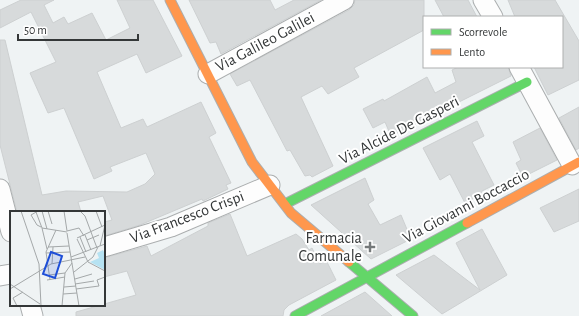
<svg xmlns="http://www.w3.org/2000/svg" width="579" height="316" font-family="'Alegreya Sans',sans-serif">
  <style>
    .building { fill: #d7dadb; stroke: #cdd0d1 }
    .lines { fill: none; stroke-linecap: round; stroke-linejoin: round }
    .street-casing { stroke: #abaeaf; stroke-width: 21 }
    .fast-casing { stroke: #abaeaf; stroke-width: 11 }
    .slow-casing { stroke: #abaeaf; stroke-width: 11 }
    .street { stroke: #fdfdfd; stroke-width: 19 }
    .fast { stroke: #63d668; stroke-width: 9 }
    .slow { stroke: #ff974d; stroke-width: 9 }
    .poi-dot { fill: #75797a; stroke: #fff; stroke-width: 1.5 }
    .labels { text-anchor: middle; dominant-baseline: central; stroke-width: 4; stroke-linejoin: round; paint-order: stroke }
    .street-label { font-size: 16px; fill: #343738; stroke: #fff }
    .poi-label { font-size: 16px; fill: #343738; stroke: #fff; text-anchor: end }
    .inset-road { fill: none; stroke: #a4a8a9; stroke-width: 1 }
    .view { fill: #1d4ed8; fill-opacity: 0.15; stroke: #1d4ed8; stroke-width: 2 }
    .inset-edge { fill: none; stroke: #343738; stroke-width: 2 }
  </style>
  <rect width="100%" height="100%" fill="#eff3f4"/>
  <path class="building" d="M 21,0 L 54,0 L 44,5 L 53,23 L 64,17 L 68,24 L 92,13 L 106,40 L 130,28 L 117,0 L 153,0 L 182,56 L 146,73 L 137,54 L 97,72 L 121,128 L 143,119 L 147,127 L 201,102 L 216,133 L 209,137 L 231,183 L 226,185 L 228,189 L 203,201 L 202,199 L 140,225 L 104,236 L 104,222 L 112,220 L 103,196 L 78,202 L 81,212 L 17,212 L 0,145 L 0,40 L 5,40 L 42,195 L 66,191 L 127,192 L 145,184 L 155,174 L 146,153 L 110,167 L 112,171 L 94,179 L 64,108 L 48,113 L 30,73 L 56,62 L 31,12 L 0,28 L 0,10 Z
    M 189,0 L 270,0 L 275,10 L 294,0 L 321,0 L 221,54 L 216,42 L 210,43 Z
    M 355,0 L 424,0 L 424,30 L 354,68 L 359,77 L 328,94 L 322,86 L 301,97 L 333,166 L 312,177 L 310,175 L 305,176 L 290,150 L 287,151 L 250,80 L 237,86 L 230,74 L 349,10 L 354,5 Z
    M 435,0 L 468,0 L 477,17 L 444,17 Z
    M 508,0 L 555,0 L 579,41 L 579,80 L 548,95 L 534,67 L 562,67 L 562,17 L 515,17 Z
    M 458,67 L 508,67 L 511,76 L 391,136 L 385,122 L 373,128 L 363,109 L 383,99 L 384,101 L 427,77 L 435,93 L 456,82 L 452,70 Z
    M 579,107 L 579,148 L 576,150 L 559,118 Z
    M 477,121 L 484,136 L 472,142 L 494,185 L 482,191 L 480,195 L 465,203 L 450,174 L 440,180 L 423,148 Z
    M 540,128 L 557,160 L 523,177 L 516,163 L 521,160 L 513,142 Z
    M 365,178 L 374,200 L 368,204 L 380,225 L 401,215 L 411,239 L 371,259 L 311,205 Z
    M 579,189 L 579,221 L 554,232 L 540,208 Z
    M 230,214 L 247,256 L 296,234 L 302,239 L 309,250 L 312,248 L 320,264 L 326,260 L 336,280 L 289,305 L 284,310 L 283,316 L 76,316 L 76,312 L 136,295 L 127,271 L 104,277 L 104,258 L 147,246 L 151,256 L 208,226 L 208,223 Z
    M 482,229 L 507,275 L 442,314 L 396,275 L 434,255 L 480,290 L 456,243 Z
    M 365,292 L 392,316 L 321,316 Z"/>
  <g class="lines">
    <g class="street-casing">
      <path id="street" d="M 483,0 L 493,17
        M 519,67 L 572,165
        M 208,74 L 344,0
        M 0,189 L 11,232
        M 104,247 L 171,227 L 270,185
        M 0,276 L 11,274
        M 30,305 L 33,316"/>
    </g>
    <g class="fast-casing">
      <path id="fast" d="M 285,204 L 527,82
        M 349,262 L 413,316
        M 295,316 L 467,223"/>
    </g>
    <g class="slow-casing">
      <path id="slow" d="M 170,0 L 252,162 L 291,213 L 349,262
        M 467,223 L 579,162"/>
    </g>
    <use href="#street" class="street"/>
    <use href="#fast" class="fast"/>
    <use href="#slow" class="slow"/>
  </g>
  <path class="poi-dot" d="M368 241h4v4h4v4h-4v4h-4v-4h-4v-4h4z"/>
  <g class="labels">
    <g class="street-label">
      <text transform="translate(265 42) rotate(-28)">Via Galileo Galilei</text>
      <text transform="translate(399 130) rotate(-27)">Via Alcide De Gasperi</text>
      <text transform="translate(466 206) rotate(-28)">Via Giovanni Boccaccio</text>
      <text transform="translate(187 217) rotate(-21)">Via Francesco Crispi</text>
    </g>
    <g class="poi-label">
      <text x="362" y="238">Farmacia<tspan x="362" dy="18">Comunale</tspan></text>
    </g>
  </g>
  <g transform="translate(10 211)">
    <rect width="95" height="95" fill="#eff3f4"/>
    <path d="M 93,39 L 95,43 L 95,59 L 80,51 L 89,47 L 87,42 Z" fill="#b6e2f2"/>
    <path class="inset-road" d="M 11,0 L 29,53 L 31,95M 28,0 L 21,4 L 27,14 L 31,16M 32,0 L 37,18M 38,0 L 42,13M 54,0 L 57,20M 70,0 L 75,5 L 87,37M 86,0 L 92,16M 26,1 L 32,17 L 57,21M 32,17 L 37,38M 57,20 L 69,17 L 74,25M 57,22 L 69,95M 75,24 L 81,39M 70,26 L 76,41M 67,27 L 95,14M 67,28 L 78,51 L 95,60M 77,29 L 89,24M 90,35 L 95,14M 38,36 L 59,35M 36,42 L 60,41M 61,46 L 95,33M 42,53 L 43,36M 64,61 L 83,46 L 88,36M 39,64 L 55,62M 65,68 L 82,63M 37,69 L 55,66M 40,69 L 36,41 L 46,19M 0,73 L 30,93M 65,73 L 84,70M 54,76 L 66,75M 0,78 L 41,53 L 75,46M 66,78 L 89,75 L 87,69 L 95,66M 53,83 L 67,82M 7,95 L 3,87 L 13,81M 52,95 L 55,62 L 62,52"/>
    <path class="view" d="M 41,41 L 52,45 L 45,67 L 33,63 Z"/>
    <rect width="95" height="95" class="inset-edge"/>
  </g>
  <rect x="423" y="16" width="140" height="52" fill="#ffffff" stroke="#aeafaf"/>
  <rect x="431" y="29" width="20" height="6" fill="#63d668" stroke="#aeafaf"/>
  <text x="459" y="36" font-size="12" fill="#343738">Scorrevole</text>
  <rect x="431" y="49" width="20" height="6" fill="#ff974d" stroke="#aeafaf"/>
  <text x="459" y="56" font-size="12" fill="#343738">Lento</text>
  <path d="M18 34v6h120v-6" fill="none" stroke="#343738" stroke-width="2"/>
  <text x="24" y="34" font-size="12" fill="#343738" stroke="#ffffff" stroke-width="3" paint-order="stroke">50 m</text>
</svg>
